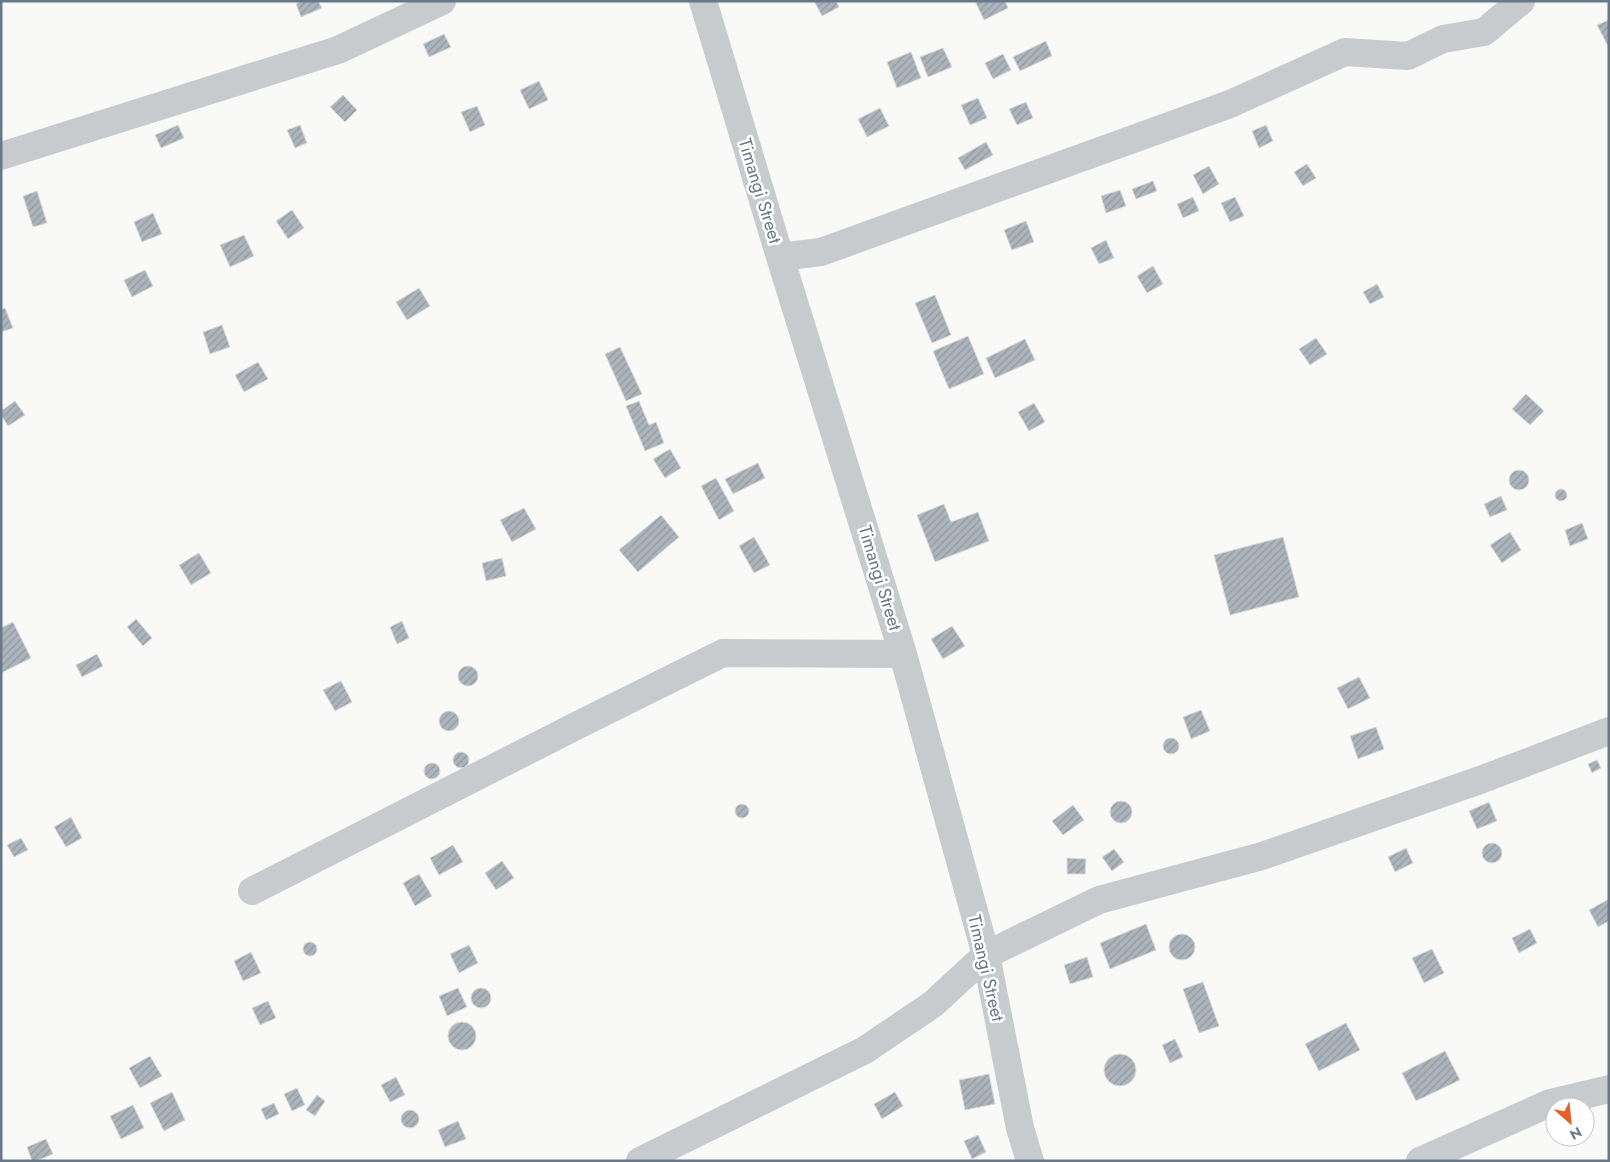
<svg xmlns="http://www.w3.org/2000/svg" width="1610" height="1162" font-family="Jost,sans-serif">
  <style>
    .building { fill: url(#building-hatch); stroke: #dbdbd9 }
    .lines { fill: none; stroke-linecap: round; stroke-linejoin: round }
    .minor { stroke: #c7cbce; stroke-width: 28 }
    .labels { text-anchor: middle; dominant-baseline: central; stroke-width: 5; stroke-linejoin: round; paint-order: stroke }
    .street-label { font-size: 18px; fill: #677888; stroke: #fff }
  </style>
  <defs>
    <pattern id="building-hatch" width="6" height="6" patternUnits="userSpaceOnUse" patternTransform="scale(1.25)"><rect width="6" height="6" fill="#adb5bc"/><path d="M-1 1l2-2M0 6l6-6M5 7l2-2" fill="none" stroke="#91989f"/></pattern>
  </defs>
  <rect width="100%" height="100%" fill="#f9f9f7"/>
  <path class="building" d="M 301,1 L 318,1 L 322,8 L 301,17 L 296,4 Z
    M 814,1 L 836,1 L 839,7 L 822,16 Z
    M 975,1 L 1005,1 L 1008,8 L 984,20 Z
    M 1609,20 L 1609,48 L 1597,25 Z
    M 444,34 L 451,47 L 429,57 L 423,44 Z
    M 1046,41 L 1052,56 L 1020,71 L 1013,57 Z
    M 943,48 L 952,67 L 928,77 L 920,57 Z
    M 911,52 L 921,78 L 897,88 L 887,62 Z
    M 1003,54 L 1011,70 L 993,79 L 985,63 Z
    M 539,81 L 548,100 L 529,109 L 520,90 Z
    M 343,95 L 357,110 L 345,122 L 330,107 Z
    M 978,98 L 987,118 L 970,125 L 961,105 Z
    M 1026,102 L 1033,118 L 1017,125 L 1009,109 Z
    M 477,106 L 485,125 L 470,132 L 461,112 Z
    M 880,108 L 889,126 L 867,137 L 858,119 Z
    M 178,125 L 184,138 L 161,148 L 155,135 Z
    M 300,125 L 307,143 L 295,148 L 287,130 Z
    M 1266,125 L 1273,141 L 1259,148 L 1252,131 Z
    M 986,142 L 993,155 L 965,170 L 958,158 Z
    M 1307,164 L 1316,178 L 1303,186 L 1294,172 Z
    M 1209,166 L 1219,184 L 1203,194 L 1193,175 Z
    M 1153,181 L 1157,191 L 1136,199 L 1132,189 Z
    M 1120,190 L 1126,206 L 1106,213 L 1101,196 Z
    M 37,191 L 47,223 L 33,227 L 23,196 Z
    M 1193,197 L 1199,211 L 1183,218 L 1177,204 Z
    M 1235,197 L 1244,216 L 1230,222 L 1221,203 Z
    M 292,210 L 304,228 L 288,239 L 276,221 Z
    M 153,213 L 162,234 L 142,242 L 134,222 Z
    M 1026,221 L 1034,242 L 1012,250 L 1004,230 Z
    M 244,235 L 254,256 L 230,267 L 220,245 Z
    M 1106,240 L 1114,258 L 1099,264 L 1091,248 Z
    M 1153,266 L 1163,284 L 1147,293 L 1137,276 Z
    M 145,270 L 153,286 L 132,297 L 124,280 Z
    M 1377,284 L 1384,297 L 1370,304 L 1363,292 Z
    M 419,288 L 430,306 L 407,320 L 396,302 Z
    M 935,295 L 951,335 L 932,343 L 915,303 Z
    M 5,308 L 13,328 L 1,332 L 1,310 Z
    M 222,325 L 230,347 L 210,354 L 203,332 Z
    M 968,336 L 984,374 L 949,389 L 933,351 Z
    M 1316,338 L 1327,354 L 1310,365 L 1299,349 Z
    M 1025,339 L 1035,360 L 995,378 L 986,358 Z
    M 620,347 L 642,394 L 626,401 L 605,354 Z
    M 258,362 L 268,379 L 244,392 L 235,375 Z
    M 1526,394 L 1544,411 L 1530,425 L 1512,409 Z
    M 15,401 L 25,415 L 8,426 L 1,415 L 1,411 Z
    M 639,401 L 649,425 L 656,422 L 664,443 L 645,451 L 626,406 Z
    M 1034,403 L 1045,422 L 1029,431 L 1018,412 Z
    M 670,449 L 681,468 L 665,478 L 653,459 Z
    M 758,463 L 765,478 L 733,494 L 725,479 Z
    M1509 480a10 10 0 1 1 20 0a10 10 0 1 1-20 0Z
    M 716,478 L 734,511 L 719,520 L 701,486 Z
    M1555 495a6 6 0 1 1 12 0a6 6 0 1 1-12 0Z
    M 1501,496 L 1507,510 L 1490,517 L 1484,504 Z
    M 944,504 L 951,522 L 978,512 L 989,541 L 935,562 L 917,515 Z
    M 524,508 L 536,529 L 512,542 L 500,520 Z
    M 661,515 L 679,537 L 638,572 L 619,550 Z
    M 1582,523 L 1588,539 L 1570,546 L 1565,530 Z
    M 1510,532 L 1521,550 L 1502,563 L 1490,545 Z
    M 754,537 L 770,565 L 754,573 L 739,546 Z
    M 1283,537 L 1299,597 L 1230,615 L 1214,555 Z
    M 199,553 L 211,573 L 191,585 L 179,565 Z
    M 502,558 L 506,576 L 486,581 L 482,563 Z
    M 136,619 L 152,638 L 143,646 L 127,627 Z
    M 402,621 L 409,638 L 397,644 L 390,627 Z
    M 13,622 L 31,658 L 1,673 L 1,628 Z
    M 952,626 L 965,646 L 943,659 L 931,639 Z
    M 97,654 L 103,666 L 82,677 L 76,665 Z
    M458 676a10 10 0 1 1 20 0a10 10 0 1 1-20 0Z
    M 1359,677 L 1370,698 L 1348,709 L 1337,688 Z
    M 341,681 L 352,702 L 335,711 L 323,690 Z
    M 1201,710 L 1210,731 L 1191,739 L 1183,717 Z
    M439 721a10 10 0 1 1 20 0a10 10 0 1 1-20 0Z
    M 1376,727 L 1384,749 L 1358,759 L 1350,736 Z
    M1163 746a8 8 0 1 1 16 0a8 8 0 1 1-16 0Z
    M453 760a8 8 0 1 1 16 0a8 8 0 1 1-16 0Z
    M 1597,760 L 1601,768 L 1592,773 L 1588,764 Z
    M424 771a8 8 0 1 1 16 0a8 8 0 1 1-16 0Z
    M1110 812a11 11 0 1 1 22 0a11 11 0 1 1-22 0Z
    M 1489,802 L 1497,821 L 1477,829 L 1469,811 Z
    M735 811a7 7 0 1 1 14 0a7 7 0 1 1-14 0Z
    M 1073,805 L 1084,820 L 1063,835 L 1052,821 Z
    M 71,817 L 82,838 L 66,847 L 54,827 Z
    M 21,838 L 28,850 L 14,857 L 7,845 Z
    M1482 853a10 10 0 1 1 20 0a10 10 0 1 1-20 0Z
    M 453,845 L 463,862 L 439,875 L 430,858 Z
    M 1406,848 L 1413,863 L 1395,872 L 1388,857 Z
    M 1114,849 L 1124,862 L 1112,871 L 1102,857 Z
    M 1067,858 L 1086,859 L 1085,874 L 1067,874 Z
    M 502,861 L 514,878 L 496,890 L 485,873 Z
    M 419,874 L 432,896 L 415,906 L 403,883 Z
    M 1609,899 L 1609,921 L 1598,927 L 1589,910 Z
    M 1146,924 L 1156,950 L 1110,969 L 1100,943 Z
    M 1530,929 L 1537,943 L 1519,953 L 1512,938 Z
    M1169 947a13 13 0 1 1 26 0a13 13 0 1 1-26 0Z
    M303 949a7 7 0 1 1 14 0a7 7 0 1 1-14 0Z
    M 469,945 L 478,963 L 459,973 L 450,954 Z
    M 1432,949 L 1444,973 L 1424,983 L 1412,958 Z
    M 251,952 L 261,973 L 243,981 L 234,961 Z
    M 1087,957 L 1093,977 L 1070,984 L 1064,965 Z
    M 1203,982 L 1219,1026 L 1199,1033 L 1183,989 Z
    M471 998a10 10 0 1 1 20 0a10 10 0 1 1-20 0Z
    M 458,988 L 467,1007 L 447,1016 L 439,996 Z
    M 268,1001 L 276,1018 L 260,1025 L 252,1008 Z
    M448 1036a14 14 0 1 1 28 0a14 14 0 1 1-28 0Z
    M 1346,1023 L 1360,1050 L 1319,1071 L 1305,1044 Z
    M 1175,1039 L 1183,1057 L 1170,1063 L 1162,1045 Z
    M 1445,1051 L 1460,1080 L 1416,1101 L 1402,1073 Z
    M1104 1070a16 16 0 1 1 32 0a16 16 0 1 1-32 0Z
    M 150,1056 L 162,1076 L 140,1088 L 129,1068 Z
    M 989,1074 L 995,1104 L 965,1110 L 959,1080 Z
    M 396,1077 L 405,1095 L 390,1102 L 381,1085 Z
    M 297,1088 L 305,1105 L 292,1111 L 284,1094 Z
    M 172,1092 L 185,1120 L 164,1131 L 150,1103 Z
    M 895,1092 L 903,1106 L 882,1119 L 874,1104 Z
    M 317,1095 L 325,1101 L 315,1116 L 306,1110 Z
    M 274,1103 L 279,1114 L 266,1120 L 261,1109 Z
    M 133,1105 L 144,1128 L 121,1139 L 110,1116 Z
    M401 1119a9 9 0 1 1 18 0a9 9 0 1 1-18 0Z
    M 458,1121 L 466,1139 L 445,1147 L 438,1130 Z
    M 978,1135 L 986,1152 L 972,1159 L 964,1141 Z
    M 46,1139 L 53,1154 L 36,1161 L 32,1161 L 27,1147 Z"/>
  <g class="lines">
    <path class="minor" d="M 703,1 L 780,257 L 903,654 L 986,955 L 1020,1128 L 1030,1161
      M 1,156 L 338,50 L 442,1
      M 780,257 L 821,252 L 1230,104 L 1345,52 L 1408,56 L 1443,39 L 1484,32 L 1521,1
      M 252,891 L 578,725 L 723,653 L 903,654
      M 640,1161 L 865,1050 L 933,1004 L 986,955 L 1099,900 L 1262,856 L 1483,779 L 1609,731
      M 1420,1161 L 1550,1103 L 1609,1089"/>
  </g>
  <g class="labels">
    <g class="street-label">
      <text transform="translate(760 191) rotate(73)">Timangi Street</text>
      <text transform="translate(880 578) rotate(73)">Timangi Street</text>
      <text transform="translate(986 968) rotate(77)">Timangi Street</text>
    </g>
  </g>
  <rect width="1610" height="1162" fill="none" stroke="#677888" stroke-width="5"/>
  <g transform="translate(1570 1122) rotate(153)"><circle r="24" fill="#ffffff" stroke="#c2c9cf"/>
  <path d="M0-4L9 19L0 12L-9 19Z" fill="#e85f27"/>
  <text y="-8" font-size="14" font-weight="bold" text-anchor="middle" fill="#677888">N</text>
  </g>
</svg>
